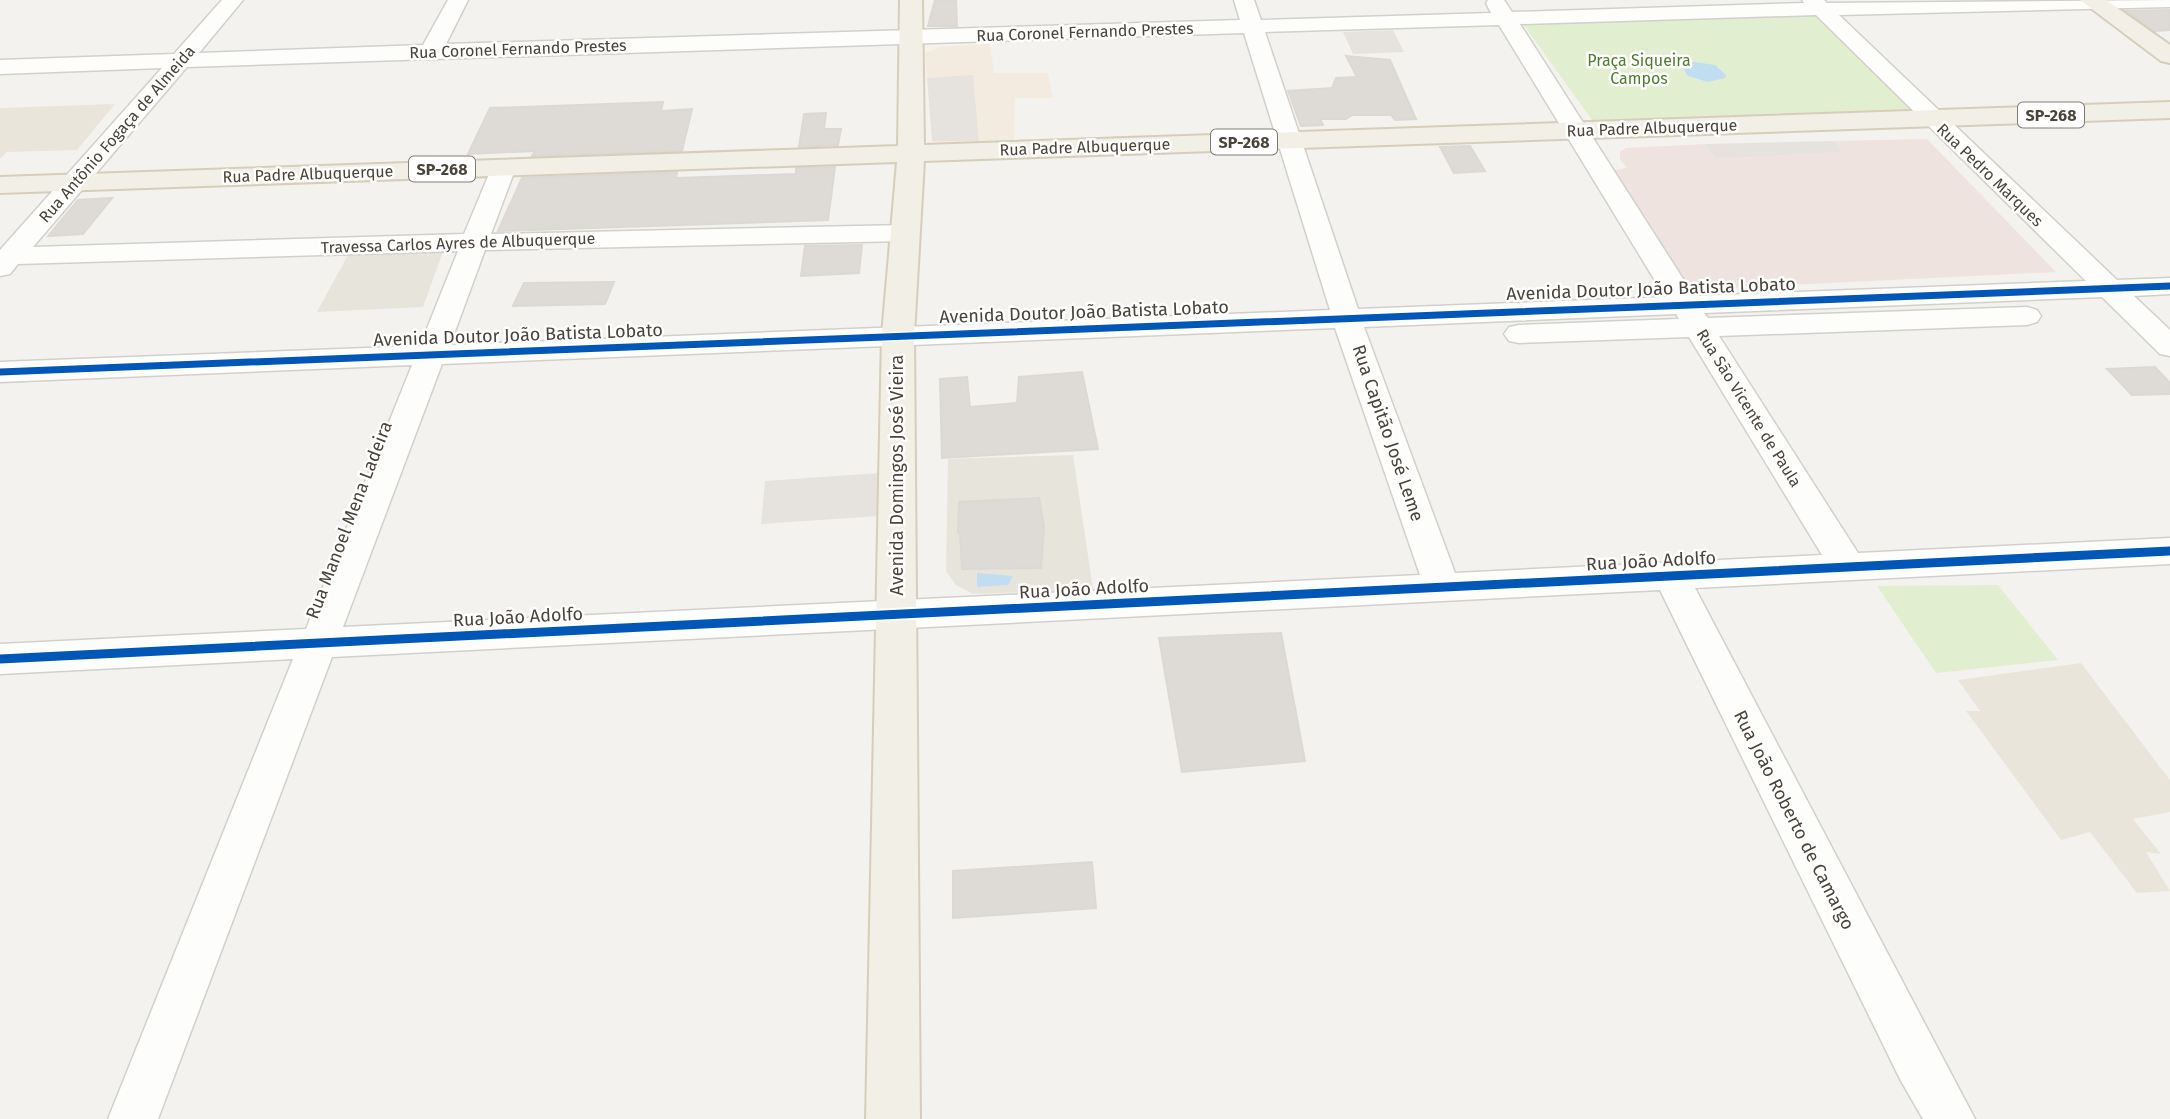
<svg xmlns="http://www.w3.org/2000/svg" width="2170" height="1119" font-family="'Fira Sans',sans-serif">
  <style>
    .residential { fill: #e7e4dc }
    .commercial { fill: #f3ebdf }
    .education { fill: #eae5da }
    .medical { fill: #eee3df }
    .green { fill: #e1eecf }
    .parking { fill: #e6e3df }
    .water { fill: #c0ddf1 }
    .building { fill: #dedbd6; stroke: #dcd9d4; stroke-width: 2 }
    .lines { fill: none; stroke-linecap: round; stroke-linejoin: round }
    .minor-casing { stroke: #d2d0cb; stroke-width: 3 }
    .major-casing { stroke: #d6cebb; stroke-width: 4 }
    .minor { fill: #fdfdfc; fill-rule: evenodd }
    .major { fill: #f2efe6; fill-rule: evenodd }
    .cycleway-far1-casing { stroke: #fff; stroke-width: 10 }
    .cycleway-casing { stroke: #fff; stroke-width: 13 }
    .cycleway-far1 { stroke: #0057b8; stroke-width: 7 }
    .cycleway { stroke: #0057b8; stroke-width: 9 }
    .labels { text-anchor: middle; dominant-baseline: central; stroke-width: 5; stroke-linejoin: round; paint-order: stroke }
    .far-street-label { font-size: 16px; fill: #4b4439; stroke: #fff }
    .far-park-label { font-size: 16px; fill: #4a7f2a; stroke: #fff }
    .shield { fill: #fff; stroke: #817c74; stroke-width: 2 }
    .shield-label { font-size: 16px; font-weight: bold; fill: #4b4439 }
    .street-label { font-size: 18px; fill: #4b4439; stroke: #fff }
  </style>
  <rect width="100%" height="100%" fill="#f4f2ee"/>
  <path class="residential" d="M 444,249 L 423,307 L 317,312 L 349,253 Z
    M 1073,455 L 1093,589 L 973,594 L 956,585 L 946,571 L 948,459 Z"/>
  <path class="commercial" d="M 990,44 L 994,73 L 1048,73 L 1053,98 L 1015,98 L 1014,141 L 933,144 L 925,53 L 939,47 Z"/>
  <path class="education" d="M 115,104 L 77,150 L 7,152 L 0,159 L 0,108 Z
    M 2081,663 L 2170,780 L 2170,812 L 2133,819 L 2161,854 L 2146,852 L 2170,891 L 2137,893 L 2090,832 L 2061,840 L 1966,711 L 1980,711 L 1958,680 Z"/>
  <path class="medical" d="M 1927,139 L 2056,272 L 1688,290 L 1614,170 L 1627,168 L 1620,159 L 1620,151 L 1627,148 L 1705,144 L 1715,159 L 1841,152 L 1834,141 Z"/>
  <path class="green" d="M 1819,12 L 1913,112 L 1595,124 L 1520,20 Z
    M 1998,585 L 2058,660 L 1936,673 L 1877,586 Z"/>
  <path class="parking" d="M 1393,30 L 1404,52 L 1353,54 L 1343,32 Z
    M 973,75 L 979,141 L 932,141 L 927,78 Z
    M 1834,141 L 1842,152 L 1715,159 L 1705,144 Z
    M 879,473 L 878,516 L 761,524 L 765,481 Z"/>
  <path class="water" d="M 1694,62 L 1715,65 L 1726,75 L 1725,78 L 1708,82 L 1688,76 L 1682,67 Z
    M 977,573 L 1013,576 L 1008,585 L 977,587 Z"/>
  <path class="building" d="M 935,0 L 956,0 L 957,26 L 928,26 Z
    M 2170,10 L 2170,30 L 2154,31 L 2126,11 Z
    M 1346,56 L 1390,60 L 1416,119 L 1395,120 L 1391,115 L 1352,115 L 1346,119 L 1320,119 L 1323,125 L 1301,126 L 1288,91 L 1332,88 L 1336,78 L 1357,77 Z
    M 663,102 L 661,111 L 692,109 L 682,151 L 532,156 L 535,151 L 468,154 L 490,108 Z
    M 826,113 L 824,129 L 841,129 L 838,145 L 799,147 L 804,114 Z
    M 1470,146 L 1485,171 L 1454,173 L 1440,147 Z
    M 835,167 L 828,220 L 498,231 L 522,178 L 677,172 L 676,178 L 796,174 L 796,168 Z
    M 112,198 L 83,234 L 48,236 L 78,200 Z
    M 862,245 L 859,273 L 801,276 L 805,246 Z
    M 614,282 L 605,304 L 513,306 L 524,283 Z
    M 2155,367 L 2170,383 L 2170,394 L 2132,395 L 2107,369 Z
    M 1082,372 L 1098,449 L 942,458 L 940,379 L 967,377 L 970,407 L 1017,403 L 1019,377 Z
    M 1039,498 L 1044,527 L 1041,568 L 962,569 L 960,532 L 958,533 L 959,502 Z
    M 1281,633 L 1305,761 L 1182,772 L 1159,638 Z
    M 1092,862 L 1096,908 L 953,918 L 953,871 Z"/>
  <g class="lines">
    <g class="minor-casing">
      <path id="minor" d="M 222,0 L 243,0 L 199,53 L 423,45 L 448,0 L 468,0 L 446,44 L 1240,20 L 1234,0 L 1254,0 L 1261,20 L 1491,13 L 1486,3 L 1488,0 L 1504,0 L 1512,12 L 1804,3 L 1802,0 L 1824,0 L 1827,3 L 2170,0 L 2170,7 L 1839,15 L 2117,280 L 2170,278 L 2170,294 L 2134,296 L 2170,330 L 2170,356 L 2160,354 L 2102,297 L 1704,313 L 1708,318 L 2027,307 L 2037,310 L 2041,316 L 2037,322 L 2027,325 L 1719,336 L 1858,553 L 2170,538 L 2170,564 L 1695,588 L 1975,1119 L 1923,1119 L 1901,1081 L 1660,590 L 332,657 L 158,1119 L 108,1119 L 293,659 L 0,674 L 0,644 L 306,629 L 412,365 L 0,382 L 0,362 L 420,346 L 458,251 L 18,264 L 10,274 L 0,276 L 0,250 L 162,68 L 0,74 L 0,60 L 174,54 ZM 1816,15 L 2086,281 L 1694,296 L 1520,24 ZM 1499,25 L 1665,297 L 1358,309 L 1265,32 ZM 1244,33 L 1330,310 L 450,345 L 485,250 L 905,241 L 914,239 L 918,233 L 914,227 L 905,225 L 491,234 L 516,167 L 513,162 L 504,160 L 495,162 L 492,167 L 464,234 L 33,247 L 187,67 ZM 1676,314 L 1679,319 L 1519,325 L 1509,327 L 1504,334 L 1509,341 L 1519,343 L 1689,337 L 1822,555 L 1455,573 L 1364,327 ZM 1335,328 L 1420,575 L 343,627 L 442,364 Z"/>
    </g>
    <g class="major-casing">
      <path id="major" d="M 900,0 L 922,0 L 924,145 L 2170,102 L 2170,118 L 924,161 L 914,335 L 920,1119 L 866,1119 L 882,335 L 897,162 L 0,193 L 0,177 L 898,146 Z
        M 2080,0 L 2106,0 L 2170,45 L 2170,63 L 2161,61 Z"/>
    </g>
    <use href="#minor" class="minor"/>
    <use href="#major" class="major"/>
    <g class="cycleway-far1-casing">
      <path id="cycleway-far1" d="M 0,372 L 2170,286"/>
    </g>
    <g class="cycleway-casing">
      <path id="cycleway" d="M 0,659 L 2170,551"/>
    </g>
    <use href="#cycleway-far1" class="cycleway-far1"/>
    <use href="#cycleway" class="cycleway"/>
  </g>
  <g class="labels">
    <g class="far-street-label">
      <text transform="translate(1085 32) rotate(-2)">Rua Coronel Fernando Prestes</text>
      <text transform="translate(518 49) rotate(-2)">Rua Coronel Fernando Prestes</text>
      <text transform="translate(1652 128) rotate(-2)">Rua Padre Albuquerque</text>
      <text transform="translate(117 134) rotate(-49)">Rua Antônio Fogaça de Almeida</text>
      <text transform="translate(1085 147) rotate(-2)">Rua Padre Albuquerque</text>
      <text transform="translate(308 174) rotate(-2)">Rua Padre Albuquerque</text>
      <text transform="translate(1990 175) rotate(44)">Rua Pedro Marques</text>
      <text transform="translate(458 243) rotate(-2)">Travessa Carlos Ayres de Albuquerque</text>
      <text transform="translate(1749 408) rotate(58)">Rua São Vicente de Paula</text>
    </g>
    <g class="far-park-label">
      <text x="1639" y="60">Praça Siqueira<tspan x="1639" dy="18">Campos</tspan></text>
    </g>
    <g class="shield">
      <rect x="2018" y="102.5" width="66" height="25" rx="5"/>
      <rect x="1211" y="129.5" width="66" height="25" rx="5"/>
      <rect x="409" y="156.5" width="66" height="25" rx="5"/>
    </g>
    <g class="shield-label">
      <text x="2051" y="115">SP-268</text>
      <text x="1244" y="142">SP-268</text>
      <text x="442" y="169">SP-268</text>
    </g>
    <g class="street-label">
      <text transform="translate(1651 289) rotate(-2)">Avenida Doutor João Batista Lobato</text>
      <text transform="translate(1084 312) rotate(-2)">Avenida Doutor João Batista Lobato</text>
      <text transform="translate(518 335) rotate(-2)">Avenida Doutor João Batista Lobato</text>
      <text transform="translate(1388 433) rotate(71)">Rua Capitão José Leme</text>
      <text transform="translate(897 475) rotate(-90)">Avenida Domingos José Vieira</text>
      <text transform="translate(349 520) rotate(-69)">Rua Manoel Mena Ladeira</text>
      <text transform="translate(1651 561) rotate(-3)">Rua João Adolfo</text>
      <text transform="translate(1084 589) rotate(-3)">Rua João Adolfo</text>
      <text transform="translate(518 617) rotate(-3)">Rua João Adolfo</text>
      <text transform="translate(1794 820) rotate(63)">Rua João Roberto de Camargo</text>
    </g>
  </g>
</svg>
